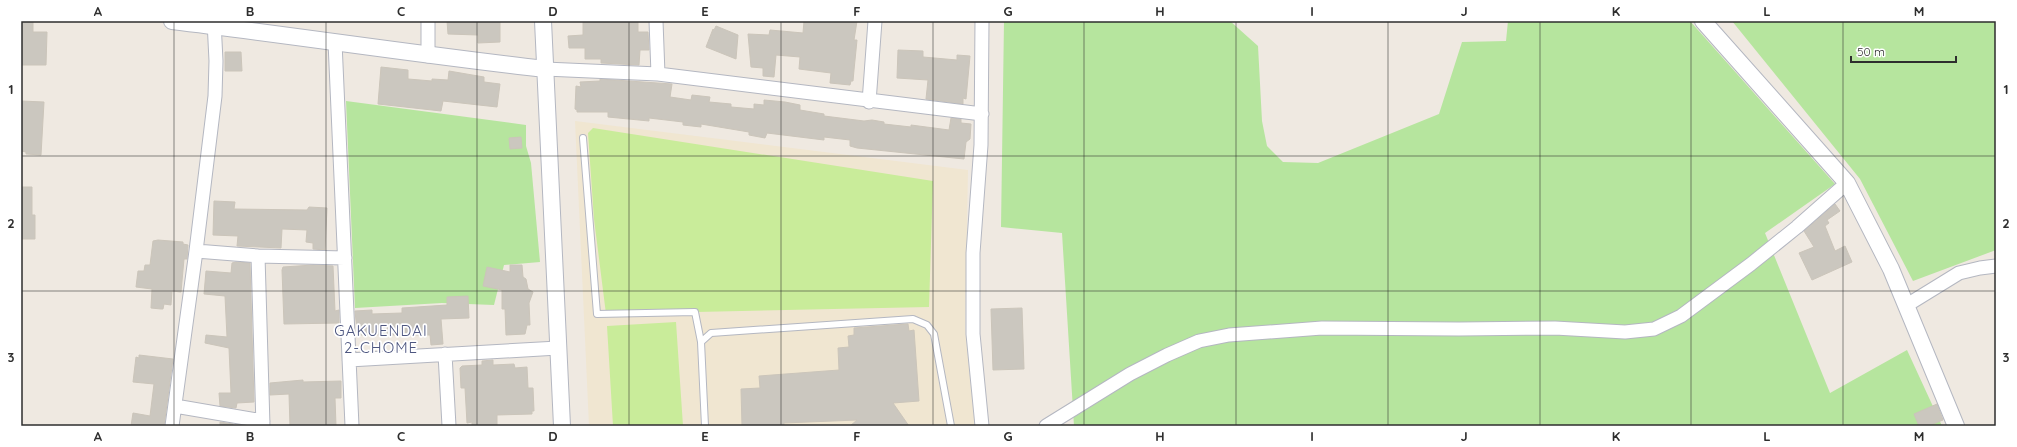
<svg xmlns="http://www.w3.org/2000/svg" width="2017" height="447" font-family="Quicksand,sans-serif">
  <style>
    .education { fill: #f0e6d1 }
    .green { fill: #b6e59e }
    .pitch { fill: #c9ec9a }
    .building { fill: #cbc7bf; stroke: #cbc5ba }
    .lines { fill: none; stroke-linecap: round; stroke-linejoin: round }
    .service-casing { stroke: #b4b7c1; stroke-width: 8 }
    .minor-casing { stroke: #b4b7c1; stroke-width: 15 }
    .tertiary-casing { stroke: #b4b7c1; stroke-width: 18 }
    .service { stroke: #fff; stroke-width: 6 }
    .minor { stroke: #fff; stroke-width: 13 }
    .tertiary { stroke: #fff; stroke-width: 16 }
    .grid { fill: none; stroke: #2e2e2e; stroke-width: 1; stroke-opacity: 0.55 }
    .labels { text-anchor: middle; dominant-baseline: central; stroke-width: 3.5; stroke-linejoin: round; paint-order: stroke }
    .neighbourhood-label { font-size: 15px; letter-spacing: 1px; fill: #4d5680; stroke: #fff }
    .neatline { fill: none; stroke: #2e2e2e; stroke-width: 1.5 }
    .grid-label { font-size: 13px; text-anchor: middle; font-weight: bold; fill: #2e2e2e }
  </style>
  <rect width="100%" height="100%" fill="#efe9e1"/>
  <path class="education" d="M 575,121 L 968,170 L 965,329 L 975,426 L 589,426 Z"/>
  <path class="green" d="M 1004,21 L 1230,21 L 1258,46 L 1262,121 L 1267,146 L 1283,162 L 1318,163 L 1439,114 L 1462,42 L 1506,41 L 1508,21 L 1690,21 L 1835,184 L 1765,233 L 1830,393 L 1907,350 L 1942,426 L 1074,426 L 1062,233 L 1001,227 Z
    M 1732,21 L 1996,21 L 1996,250 L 1913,281 L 1860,179 Z
    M 346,101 L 526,125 L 526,146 L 531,163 L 540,262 L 504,265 L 494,305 L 442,303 L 355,308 Z"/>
  <path class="pitch" d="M 593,128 L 933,181 L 929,307 L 606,314 L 594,219 L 588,133 Z
    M 676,322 L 683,426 L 613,426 L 607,326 Z"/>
  <path class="building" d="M 21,21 L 33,21 L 33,32 L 47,32 L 46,65 L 21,65 Z
    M 447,21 L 500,21 L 500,42 L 478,43 L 478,35 L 448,34 Z
    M 583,21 L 638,21 L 638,32 L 648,32 L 649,50 L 640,50 L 639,65 L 601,63 L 601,59 L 585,59 L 585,48 L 569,48 L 568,36 L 583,35 Z
    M 804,21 L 857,21 L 854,40 L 857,40 L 854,70 L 853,81 L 851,81 L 850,85 L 830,83 L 831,73 L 799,69 L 800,57 L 776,55 L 774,77 L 763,76 L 763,68 L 751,67 L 748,34 L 769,35 L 770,30 L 803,33 Z
    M 716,26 L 738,35 L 736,59 L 706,47 L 713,29 L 714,30 Z
    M 898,50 L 923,51 L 923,57 L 957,60 L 957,55 L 970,56 L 966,99 L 963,98 L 963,104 L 926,99 L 928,80 L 897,78 Z
    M 225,52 L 241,52 L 242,71 L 225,71 Z
    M 381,67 L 408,70 L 408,79 L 432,81 L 432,79 L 448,80 L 449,71 L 484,77 L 484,82 L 500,84 L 497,107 L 443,101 L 441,111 L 378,104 Z
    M 600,79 L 672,84 L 670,97 L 691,100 L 692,95 L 710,97 L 709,102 L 731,104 L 731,107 L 754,109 L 754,104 L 764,105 L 764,100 L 785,102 L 800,105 L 800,110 L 824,114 L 824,116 L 864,121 L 872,120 L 884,122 L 884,124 L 911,127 L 911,125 L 949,130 L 951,118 L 961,119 L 961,123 L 971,124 L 970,139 L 966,142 L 964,159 L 857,148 L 850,146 L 850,140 L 824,137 L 824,140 L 767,133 L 765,138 L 749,135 L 749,132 L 701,124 L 701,127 L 683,125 L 683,122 L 649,118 L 649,121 L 608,117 L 608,112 L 577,112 L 577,110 L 575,109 L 576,86 L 581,87 L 580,82 L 600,81 Z
    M 21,101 L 44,102 L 41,155 L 26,154 L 26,152 L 21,151 Z
    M 521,137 L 522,148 L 510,149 L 509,138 Z
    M 21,187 L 32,187 L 32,215 L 35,215 L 35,239 L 21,239 Z
    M 214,201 L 235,202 L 234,209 L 307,210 L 309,207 L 327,208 L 325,250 L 313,249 L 313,243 L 306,242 L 307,230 L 282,229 L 281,248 L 237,246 L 238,236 L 213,235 Z
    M 1835,204 L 1840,211 L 1827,220 L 1829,223 L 1825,226 L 1835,251 L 1845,246 L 1852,262 L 1812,280 L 1799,253 L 1814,247 L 1804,231 Z
    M 158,240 L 183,242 L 183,244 L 188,245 L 187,259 L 184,259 L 181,292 L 172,291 L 171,305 L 164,304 L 163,309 L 161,309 L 151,308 L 152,289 L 136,287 L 138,271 L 144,271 L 145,265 L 150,265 L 153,241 Z
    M 236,262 L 250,263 L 254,402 L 237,403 L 236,408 L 220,406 L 219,393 L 231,393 L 229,348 L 205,343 L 206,335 L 227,337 L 225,296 L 204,294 L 206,271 L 231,273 L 232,263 Z
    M 313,265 L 333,266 L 335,311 L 339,310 L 339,323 L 284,324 L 282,270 L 283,267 Z
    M 510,265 L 522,265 L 523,277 L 526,279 L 528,289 L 533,292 L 529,303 L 530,325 L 527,325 L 525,334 L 506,335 L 505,309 L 502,309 L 502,290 L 483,286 L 487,267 L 510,272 Z
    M 468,296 L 469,318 L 441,319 L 443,344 L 431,345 L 430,335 L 360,335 L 360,331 L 357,331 L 355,311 L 372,310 L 372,314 L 402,313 L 402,308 L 447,305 L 447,297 Z
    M 1022,308 L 1024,369 L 993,370 L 991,309 Z
    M 908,324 L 909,331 L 914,330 L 919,401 L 893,403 L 909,426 L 850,426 L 857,420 L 784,423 L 784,426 L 742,426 L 741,389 L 760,388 L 759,376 L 839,370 L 838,348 L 849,347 L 848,336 L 854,335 L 854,328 Z
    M 139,355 L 173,359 L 164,426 L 131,426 L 133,413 L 150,416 L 154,384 L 133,382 L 136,357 L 139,358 Z
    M 493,360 L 493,365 L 514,364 L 515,368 L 527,367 L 528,388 L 533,388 L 534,411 L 532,411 L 532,414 L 497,415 L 497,426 L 472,426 L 472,422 L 467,423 L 465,388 L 461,388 L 460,368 L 462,366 L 482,365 L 482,361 Z
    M 303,380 L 303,382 L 341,381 L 341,398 L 335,398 L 336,426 L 290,426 L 289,394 L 270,395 L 270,383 Z
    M 1937,404 L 1943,420 L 1928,426 L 1919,426 L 1914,414 Z
    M 220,422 L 233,424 L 233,426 L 220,426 Z"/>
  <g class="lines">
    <g class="service-casing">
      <path id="service" d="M 583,138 L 597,314 L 695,312 L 701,342
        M 705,426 L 701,342 L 711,333 L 913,319 L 927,325 L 934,334 L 951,426"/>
    </g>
    <g class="minor-casing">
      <path id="minor" d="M 428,21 L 428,56
        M 656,21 L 658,74
        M 335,42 L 352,426
        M 545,69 L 658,74 L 982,114
        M 869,102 L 875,21
        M 196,251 L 258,256 L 345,258
        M 258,256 L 263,426
        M 1907,305 L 1959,273 L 1980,268 L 1996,266
        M 445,354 L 449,426
        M 349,360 L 558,348
        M 175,406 L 263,421
        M 172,426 L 196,251 L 215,96 L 216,61 L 214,21
        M 982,426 L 973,334 L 973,253 L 981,145 L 982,21
        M 1046,426 L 1130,374 L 1167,355 L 1199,341 L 1229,335 L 1322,328 L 1459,329 L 1555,328 L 1625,332 L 1654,329 L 1681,316 L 1751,264 L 1797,227 L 1847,183"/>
    </g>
    <g class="tertiary-casing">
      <path id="tertiary" d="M 172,21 C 297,36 421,55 545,69
        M 543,21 L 562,426
        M 1703,21 L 1847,183 L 1891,269 L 1956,426"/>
    </g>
    <use href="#service" class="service"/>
    <use href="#minor" class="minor"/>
    <use href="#tertiary" class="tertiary"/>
  </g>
  <path class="grid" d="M 174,21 L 174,426M 326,21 L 326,426M 477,21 L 477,426M 629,21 L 629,426M 781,21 L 781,426M 933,21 L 933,426M 1084,21 L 1084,426M 1236,21 L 1236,426M 1388,21 L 1388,426M 1540,21 L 1540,426M 1691,21 L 1691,426M 1843,21 L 1843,426M 21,156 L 1996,156M 21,291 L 1996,291"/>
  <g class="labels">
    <g class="neighbourhood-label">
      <text x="381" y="330">GAKUENDAI<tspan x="381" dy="17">2-CHOME</tspan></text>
    </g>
  </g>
  <rect width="2017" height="447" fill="none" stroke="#ffffff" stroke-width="44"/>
  <path d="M1851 56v6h105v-6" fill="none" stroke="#2e2e2e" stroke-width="2"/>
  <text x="1857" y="56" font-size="12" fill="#2e2e2e" stroke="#ffffff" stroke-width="3" paint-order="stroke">50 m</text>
  <rect x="22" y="22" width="1973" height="403" class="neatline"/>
  <g class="grid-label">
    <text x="98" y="16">A</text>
    <text x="250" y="16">B</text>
    <text x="401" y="16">C</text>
    <text x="553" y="16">D</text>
    <text x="705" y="16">E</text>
    <text x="857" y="16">F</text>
    <text x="1008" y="16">G</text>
    <text x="1160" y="16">H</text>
    <text x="1312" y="16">I</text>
    <text x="1464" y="16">J</text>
    <text x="1616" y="16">K</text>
    <text x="1767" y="16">L</text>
    <text x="1919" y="16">M</text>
    <text x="11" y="94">1</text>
    <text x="2006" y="94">1</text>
    <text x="11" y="228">2</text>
    <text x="2006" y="228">2</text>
    <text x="11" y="362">3</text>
    <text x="2006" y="362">3</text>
    <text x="98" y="441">A</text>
    <text x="250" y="441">B</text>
    <text x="401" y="441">C</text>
    <text x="553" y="441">D</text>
    <text x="705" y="441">E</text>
    <text x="857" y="441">F</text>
    <text x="1008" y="441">G</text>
    <text x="1160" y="441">H</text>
    <text x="1312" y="441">I</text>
    <text x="1464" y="441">J</text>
    <text x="1616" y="441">K</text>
    <text x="1767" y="441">L</text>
    <text x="1919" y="441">M</text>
  </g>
</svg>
